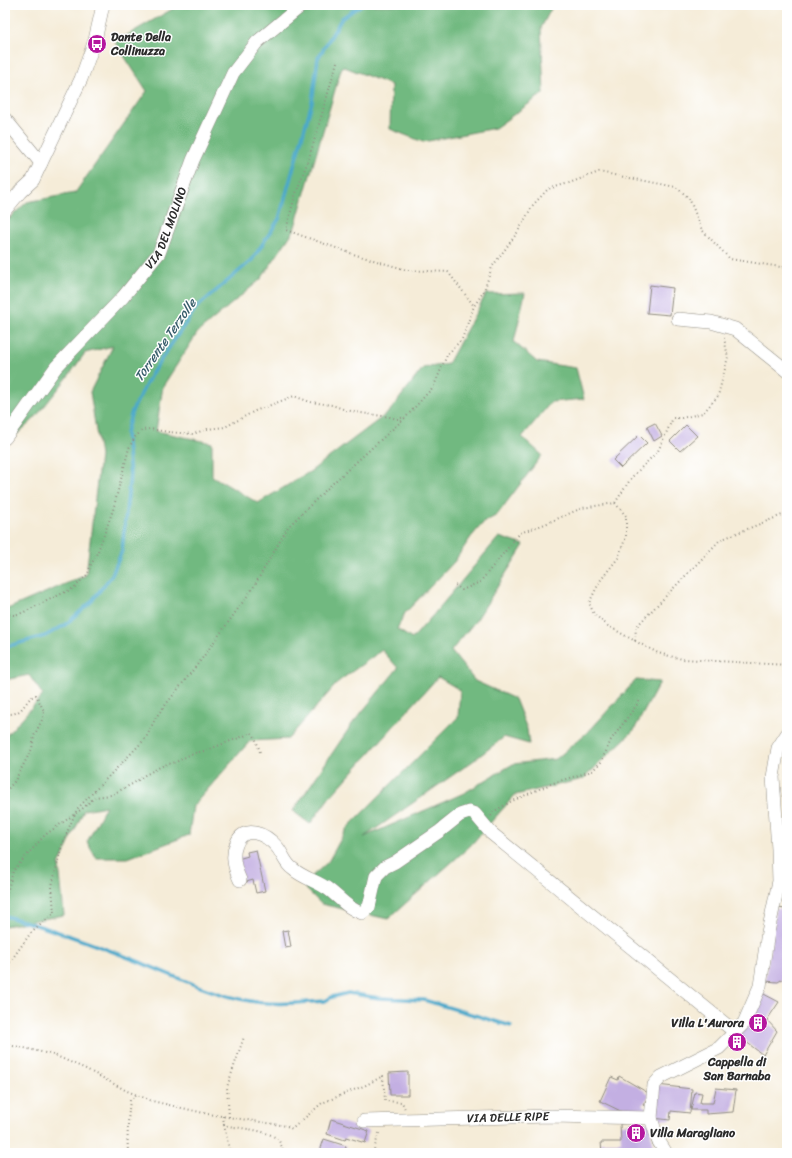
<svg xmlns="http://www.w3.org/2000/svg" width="792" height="1158" font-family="Sriracha,sans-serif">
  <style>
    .forest { fill: #71b980; stroke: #4e7256 }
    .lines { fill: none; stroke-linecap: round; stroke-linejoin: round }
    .stream { stroke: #4ca9cb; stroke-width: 3.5 }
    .building { fill: #c3afe2 }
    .minor-casing { stroke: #908c82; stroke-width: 14 }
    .path { stroke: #908c82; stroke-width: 2; stroke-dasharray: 1 3; stroke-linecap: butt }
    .minor { stroke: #fff; stroke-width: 13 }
    .labels { text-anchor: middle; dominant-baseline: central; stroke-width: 3; stroke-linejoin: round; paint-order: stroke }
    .poi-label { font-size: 12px; font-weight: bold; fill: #2b2b2b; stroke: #fff; text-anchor: start }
    .street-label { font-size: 12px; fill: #2b2b2b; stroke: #fff }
    .water-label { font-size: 13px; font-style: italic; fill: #385d6b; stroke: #fff }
  </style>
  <rect width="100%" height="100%" fill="#fff"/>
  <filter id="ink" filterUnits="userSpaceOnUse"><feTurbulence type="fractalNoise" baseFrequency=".025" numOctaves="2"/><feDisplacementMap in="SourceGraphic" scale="8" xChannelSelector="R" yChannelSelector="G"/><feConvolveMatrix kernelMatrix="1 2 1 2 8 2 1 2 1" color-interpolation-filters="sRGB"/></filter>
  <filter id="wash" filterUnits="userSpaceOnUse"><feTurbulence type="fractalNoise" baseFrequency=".012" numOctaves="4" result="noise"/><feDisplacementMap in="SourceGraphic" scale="16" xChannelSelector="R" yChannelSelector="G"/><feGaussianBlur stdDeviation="0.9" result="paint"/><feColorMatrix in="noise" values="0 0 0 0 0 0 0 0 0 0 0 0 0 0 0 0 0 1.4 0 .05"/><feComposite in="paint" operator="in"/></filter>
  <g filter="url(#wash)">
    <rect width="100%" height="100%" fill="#f5ecd8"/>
    <path class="forest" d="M 176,5 L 553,5 L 541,28 L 544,93 L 495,128 L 423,142 L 390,129 L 391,85 L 342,66 L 294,230 L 261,279 L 198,332 L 163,386 L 156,431 L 212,443 L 212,476 L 258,503 L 311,471 L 389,412 L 423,368 L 448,364 L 486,294 L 525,293 L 514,342 L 537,362 L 576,368 L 584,399 L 551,402 L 522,437 L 542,455 L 497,515 L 483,523 L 471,537 L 454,562 L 405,613 L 397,629 L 412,639 C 442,606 470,570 499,537 L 524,545 L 477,619 L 451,651 L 475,681 L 515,699 L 527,729 L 529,744 L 504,737 L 473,761 L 364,837 L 464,793 L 513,764 L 556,759 L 591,729 L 636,680 L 660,682 L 634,730 L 583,779 L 515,795 L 470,846 L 388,919 L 321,904 L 302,885 L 328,862 L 347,828 L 458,717 L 460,690 L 438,677 L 329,798 L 310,824 L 293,811 L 352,724 L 398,668 L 382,650 L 339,681 L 288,739 L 250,741 L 193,806 L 189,835 L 128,858 L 96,858 L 87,842 L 106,806 L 84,810 L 59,865 L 64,915 L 5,926 L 5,737 L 43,695 L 29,675 L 5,680 L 5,610 L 86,575 L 100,456 L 90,392 L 113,346 L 85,353 L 67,378 L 34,419 L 5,445 L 5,222 L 27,202 L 75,193 L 147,91 L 115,42 L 176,7 Z"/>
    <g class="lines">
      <path class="stream" d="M 5,647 L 45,636 L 65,625 L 91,602 L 112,575 L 122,551 L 130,475 L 126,433 L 132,411 L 152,373 L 196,308 L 252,260 L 279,219 L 312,102 L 318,58 L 342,18 L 361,5
        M 5,916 C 50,928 94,944 137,961 C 171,975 205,991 240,999 C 268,1006 297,1003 325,1001 L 332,997 L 348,993 L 379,998 L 424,1000 L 511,1026"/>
    </g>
    <g id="blocks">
      <path class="building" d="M 650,285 L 673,288 L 670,315 L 647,313 Z
        M 655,423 L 662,436 L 654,441 L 647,427 Z
        M 686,425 L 697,436 L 680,451 L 670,441 Z
        M 639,435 L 647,443 L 621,468 L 613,460 Z
        M 256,850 L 265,891 L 256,893 L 253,880 L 243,883 L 238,859 L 248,856 L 247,852 Z
        M 776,908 L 786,909 L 787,918 L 787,965 L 786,965 L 787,976 L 778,982 L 765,981 Z
        M 288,930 L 291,947 L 285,948 L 282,931 Z
        M 760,992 L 779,1002 L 767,1020 L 777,1031 L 763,1055 L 745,1041 L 738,1048 L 730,1041 Z
        M 408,1072 L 408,1095 L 390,1095 L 389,1073 Z
        M 619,1076 L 650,1094 L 643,1105 L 646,1107 L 647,1116 L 629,1115 L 600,1101 L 611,1077 L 618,1080 Z
        M 657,1085 L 692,1089 L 690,1113 L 671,1111 L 670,1120 L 653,1118 Z
        M 716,1088 L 736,1090 L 733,1112 L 706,1114 L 706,1110 L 691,1110 L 695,1092 L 702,1093 L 700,1103 L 713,1103 Z
        M 331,1119 L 369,1131 L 365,1143 L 346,1137 L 345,1140 L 327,1134 Z
        M 650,1122 L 652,1143 L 658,1153 L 602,1153 L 601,1142 L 621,1142 L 620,1124 Z
        M 324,1139 L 346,1146 L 345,1151 L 351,1153 L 326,1153 L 320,1151 Z"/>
    </g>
  </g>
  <g filter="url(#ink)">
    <use href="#blocks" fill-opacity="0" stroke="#908c82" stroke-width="1"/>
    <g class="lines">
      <g class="minor-casing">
        <g id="minor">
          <path d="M 5,119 L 41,163"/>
          <path d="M 5,210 L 20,192 L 33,180 L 41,163 L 81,79 L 95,40 L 103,5"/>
          <path d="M 678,319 L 711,322 L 735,329 L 787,371"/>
          <path id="s1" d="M 5,438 L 56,367 L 123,297 L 159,253 L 193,160 L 233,73 L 257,42 L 302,5"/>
          <path d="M 240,880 C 235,869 231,857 236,845 C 243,823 266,834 277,847 C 283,854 285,864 293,869 C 303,878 317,881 328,889 C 340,898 348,909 362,913 L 369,907 L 376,876 L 385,867 L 395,862 L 440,831 L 460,815 L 469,812 L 475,814 L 491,833 L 735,1032"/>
          <path id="s2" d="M 364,1121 L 551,1116 L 651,1118"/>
          <path d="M 666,1153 L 658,1140 L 651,1118 L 654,1085 L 661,1077 L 719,1048 L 744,1023 L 760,986 L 768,932 L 779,881 L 778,849 L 773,777 L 778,748 L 787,734"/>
        </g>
      </g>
      <path class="path" d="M 337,62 L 310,155 L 295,196 L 286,230 L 353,254 L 407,270 L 448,272 L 474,306 L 484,291 L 492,267 L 517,233 L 533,205 L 548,189 L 569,183 L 599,172 L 676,187 L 689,198 L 702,230 L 730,259 L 787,268
        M 615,503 L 626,516 L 626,537 L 618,558 L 600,581 L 589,603 L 594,614 L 608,626 L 635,641 L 636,627 L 720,540 L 787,513
        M 455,585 L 462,590 L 480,582 L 520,533 L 545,524 L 582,508 L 615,503 L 632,477 L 658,451 L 673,418 L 682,418 L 703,413 L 718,396 L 728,357 L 724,338
        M 5,614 L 14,615 L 22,613 L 57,596 L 74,588 L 88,574 L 90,567 L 98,551 L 113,510 L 129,448 L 135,437 L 143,430 L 150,429 L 168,432 L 193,434 L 207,429 L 225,427 L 255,411 L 294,396 L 310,402 L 332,405 L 346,410 L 361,413 L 390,417 L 397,419 L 405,417
        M 635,641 L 658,653 L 682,659 L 787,665
        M 5,719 L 9,714 C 25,714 24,699 36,695 L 44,711 L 43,718 L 34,736 L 32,749 L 14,782 L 5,792
        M 491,816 L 493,812 L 512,801 L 553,783 L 592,771 L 601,762 L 611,740 L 641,699
        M 5,900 L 13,871 L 20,863 L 45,835 L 82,809 L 95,797 L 111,795 L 134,783 L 145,775 L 164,765 L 176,762 L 191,754 L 204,751 L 252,733 L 255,737 L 260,752
        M 5,969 L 30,934 L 54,913 L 52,886 L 62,844 L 77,809 L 146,738 L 156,717 L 201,660 L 253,588 L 288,527 L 332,484 L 406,417 L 434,386 L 447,355 L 462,339 L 474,306
        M 5,1045 L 20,1047 L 54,1055 L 86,1069 L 127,1091 L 152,1101 L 208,1114 L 287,1126 L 292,1129 L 322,1103 L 366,1085 L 383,1076 L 385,1101 L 402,1102 L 405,1109
        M 223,1116 L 224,1125 C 239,1129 270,1129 279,1141 C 281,1145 283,1149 284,1153
        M 229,1117 L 227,1087 L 244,1037
        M 224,1125 L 230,1153
        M 128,1153 C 127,1135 128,1118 130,1100 L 136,1095
        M 373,1153 L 379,1133"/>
      <use href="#minor" class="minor"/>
    </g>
  </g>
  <defs>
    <g id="bus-disc" transform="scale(1)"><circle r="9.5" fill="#b5179e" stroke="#fff"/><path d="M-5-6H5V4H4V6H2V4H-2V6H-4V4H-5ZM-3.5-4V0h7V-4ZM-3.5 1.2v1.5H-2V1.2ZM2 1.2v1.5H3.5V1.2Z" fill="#fff"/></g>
    <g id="building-disc" transform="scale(1)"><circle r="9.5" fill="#b5179e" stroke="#fff"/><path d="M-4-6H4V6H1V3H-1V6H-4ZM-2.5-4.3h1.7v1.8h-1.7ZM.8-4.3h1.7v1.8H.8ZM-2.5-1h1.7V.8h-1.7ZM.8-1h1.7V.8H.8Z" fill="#fff"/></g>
  </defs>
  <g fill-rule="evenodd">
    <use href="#bus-disc" x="97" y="44"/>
    <use href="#building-disc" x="758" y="1023"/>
    <use href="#building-disc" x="737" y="1042"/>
    <use href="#building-disc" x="636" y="1133"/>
  </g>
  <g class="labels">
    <g class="poi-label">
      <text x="111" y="37">Dante Della<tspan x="111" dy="14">Collinuzza</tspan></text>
      <text x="744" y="1023" text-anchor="end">Villa L'Aurora</text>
      <text x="737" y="1062" text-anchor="middle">Cappella di<tspan x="737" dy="14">San Barnaba</tspan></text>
      <text x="650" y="1133">Villa Maragliano</text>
    </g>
    <g class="street-label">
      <text stroke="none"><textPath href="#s1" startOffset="267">VIA DEL MOLINO</textPath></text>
      <text stroke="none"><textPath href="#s2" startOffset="144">VIA DELLE RIPE</textPath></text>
    </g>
    <g class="water-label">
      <text transform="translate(165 340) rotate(-55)">Torrente Terzolle</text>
    </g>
  </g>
  <rect width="792" height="1158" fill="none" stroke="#fff" stroke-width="20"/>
</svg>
